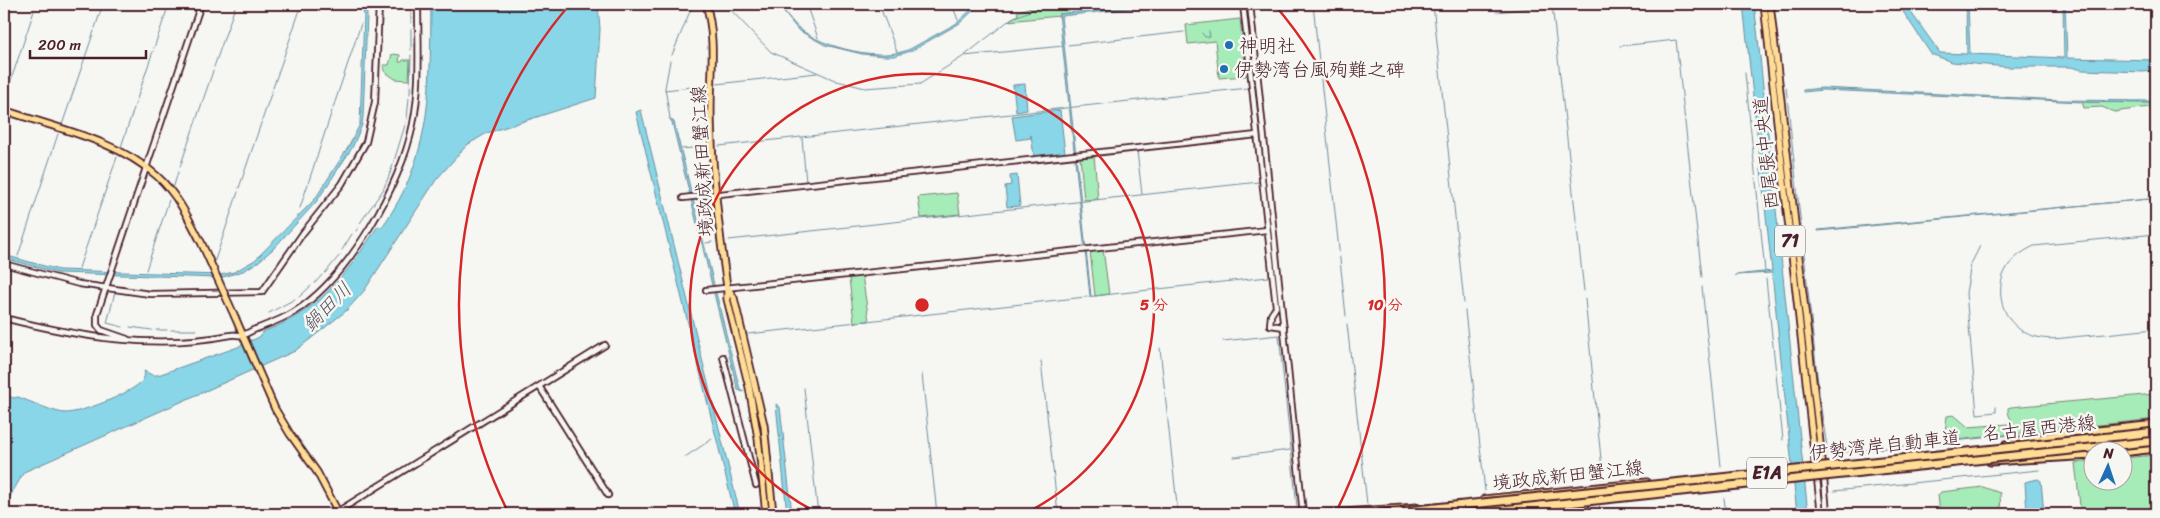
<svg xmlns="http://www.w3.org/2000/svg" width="2160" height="518" font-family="Sriracha,'Klee One',sans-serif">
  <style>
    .green { fill: #a6ecb8; stroke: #788672 }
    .water { fill: #88d6e7; stroke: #6f8d9c }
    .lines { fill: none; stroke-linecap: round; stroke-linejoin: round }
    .stream { stroke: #6f8d9c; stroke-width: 1 }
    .minor-casing { stroke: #4a1f2b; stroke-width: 8 }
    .major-casing { stroke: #4a1f2b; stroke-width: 9 }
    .highway-casing { stroke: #4a1f2b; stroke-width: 11 }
    .minor { stroke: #f6f6f2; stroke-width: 4.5 }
    .major { stroke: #ffdd96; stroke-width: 5.5 }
    .highway { stroke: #ffdd96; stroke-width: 7 }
    .major-bridge-casing { stroke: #4a1f2b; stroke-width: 9; stroke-linecap: butt }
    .highway-bridge-casing { stroke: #4a1f2b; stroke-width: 11; stroke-linecap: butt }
    .major-bridge { stroke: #ffdd96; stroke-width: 5.5 }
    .highway-bridge { stroke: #ffdd96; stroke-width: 7 }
    .ring { fill: none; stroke: #d62828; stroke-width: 2.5 }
    .poi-dot { fill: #1f6fb2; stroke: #f6f6f2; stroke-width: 2 }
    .labels { text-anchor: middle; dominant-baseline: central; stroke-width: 5; stroke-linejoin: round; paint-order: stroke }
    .shield { fill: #f6f6f2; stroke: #7e6067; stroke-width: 1 }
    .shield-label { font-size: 18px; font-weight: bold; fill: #4a1f2b }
    .poi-label { font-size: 19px; fill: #4a1f2b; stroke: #f6f6f2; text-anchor: start }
    .street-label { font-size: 19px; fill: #4a1f2b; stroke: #f6f6f2 }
    .water-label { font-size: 20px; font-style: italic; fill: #5d5663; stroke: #f6f6f2 }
    .centre { fill: #d62828; stroke: #f6f6f2; stroke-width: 2.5 }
    .ring-label { font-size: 15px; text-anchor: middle; font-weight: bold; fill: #d62828; stroke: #f6f6f2; stroke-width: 5; stroke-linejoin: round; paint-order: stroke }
  </style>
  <rect width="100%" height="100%" fill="#f6f6f2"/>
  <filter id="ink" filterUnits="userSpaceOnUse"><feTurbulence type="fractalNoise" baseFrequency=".02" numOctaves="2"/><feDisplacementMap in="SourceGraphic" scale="10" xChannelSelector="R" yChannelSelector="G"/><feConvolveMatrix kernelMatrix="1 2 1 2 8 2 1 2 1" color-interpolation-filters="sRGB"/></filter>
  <g filter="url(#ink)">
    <path class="green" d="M 1039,4 L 1068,4 L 1069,13 L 1059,14 L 1059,16 L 1008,21 L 1018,15 L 1017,12 Z
      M 1240,19 L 1246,76 L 1219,78 L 1215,41 L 1188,44 L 1186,25 Z
      M 392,54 L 400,55 L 399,62 L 402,62 L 403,60 L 410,60 L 409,80 L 395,79 L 384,71 L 383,65 L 389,65 Z
      M 2082,102 L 2156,103 L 2156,106 L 2114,112 L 2102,107 L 2084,108 Z
      M 1094,155 L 1098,199 L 1084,200 L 1080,156 Z
      M 957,193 L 960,214 L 921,218 L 918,197 Z
      M 1103,249 L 1109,294 L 1095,296 L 1090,251 Z
      M 862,275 L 869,321 L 854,322 L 849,278 Z
      M 2156,394 L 2156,419 L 1947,441 L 1945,433 L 1947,416 L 1954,415 L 1968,427 L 2009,424 L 2013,422 C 2009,417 2008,414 2008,408 L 2011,407 Z
      M 2156,455 L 2156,514 L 2081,514 L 2075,463 L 2092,461 L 2092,480 L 2122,480 L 2123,458 Z
      M 1983,487 L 2000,493 L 2001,514 L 1940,514 L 1938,495 L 1941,492 Z"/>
    <path class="water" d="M 362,4 L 366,4 L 367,15 L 363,117 L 362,125 L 352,148 L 317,201 L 273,249 L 258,262 L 243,271 L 220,278 L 58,273 L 4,258 L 4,255 L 59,270 L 220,275 L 234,272 L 255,260 L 315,199 L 349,146 L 360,124 L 364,15 Z
      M 431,4 L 598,4 L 600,29 L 596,98 L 487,133 L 467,145 L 436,180 L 364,291 L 346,311 L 295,351 L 24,472 L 4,507 L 4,392 L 13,398 L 18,397 C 29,401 56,413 65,413 C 82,413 128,394 140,383 C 145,379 145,374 144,371 L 152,375 L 158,375 L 238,347 L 248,340 L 253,340 L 261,336 L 262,332 C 319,312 346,275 378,226 L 382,227 C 433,156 430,87 431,4 Z
      M 777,4 C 785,10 791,22 800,29 C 824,48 882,62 910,49 L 957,23 L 977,4 L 980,4 L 960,23 L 911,51 L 894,56 L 885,56 L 862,54 L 825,45 L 798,30 Z
      M 1155,4 L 1173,4 L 1061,16 L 1091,296 L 1090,296 L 1059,14 Z
      M 1743,4 L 1754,4 L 1757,29 L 1808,514 L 1797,514 L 1772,273 L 1735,275 L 1772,271 Z
      M 1898,4 L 1905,4 L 1940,53 L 1967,54 L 1966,4 L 1968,4 L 1970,54 L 2064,58 L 2063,4 L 2065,4 L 2067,58 L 2156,60 L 2156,70 L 2144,72 L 2082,70 L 2071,67 L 2008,67 L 1952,62 L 1931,54 Z
      M 1025,84 L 1027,110 L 1016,112 L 1013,85 Z
      M 1822,88 L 2061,100 L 2156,101 L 2156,103 L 2082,102 L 1823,90 L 1803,92 L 1803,90 Z
      M 641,110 L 740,514 L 735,514 L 636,112 Z
      M 1060,110 L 1065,153 L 1034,157 L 1031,135 L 1031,138 L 1016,140 L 1012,116 Z
      M 669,118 L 674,122 L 736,374 L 740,389 L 744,391 L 743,392 L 738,390 L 735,379 L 672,122 Z
      M 1017,175 L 1020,206 L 1007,207 L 1005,186 L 1011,185 L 1010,176 Z
      M 2149,199 L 1818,231 L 1818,230 Z
      M 776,404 L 780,407 L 792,514 L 787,514 Z
      M 2038,479 L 2041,481 L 2044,514 L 2027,514 L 2025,482 Z"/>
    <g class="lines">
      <path class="stream" d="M 806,4 L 818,38
        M 879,4 L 897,52
        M 952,4 L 958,20
        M 1313,4 L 1346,316
        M 1433,4 L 1464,303
        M 1552,4 L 1584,291
        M 411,5 L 411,23
        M 726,5 L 771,52 L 837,81 L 865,88 L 920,84 L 964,56 L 1012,18 L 1048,4
        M 35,8 L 37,4
        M 1496,12 L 1568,4
        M 95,28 L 103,4
        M 1202,33 L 1205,37 L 1210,37 L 1209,31
        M 1068,45 L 1184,32
        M 1620,46 L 1676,40 L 1702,277
        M 154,48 L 169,4
        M 411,50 L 411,29
        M 672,55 L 693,4
        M 964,56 L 1063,46
        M 214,67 L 236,4
        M 1745,73 L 1765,271
        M 717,84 L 817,73
        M 1786,87 L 1820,402 L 1828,453
        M 273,88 L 302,4
        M 665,90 L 701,86
        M 410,94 L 411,55
        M 4,101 L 34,11
        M 333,108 L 361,24
        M 670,118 L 665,88 L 670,61
        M 407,119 L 409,98
        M 62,125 L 94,31
        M 802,138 L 806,182
        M 719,146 L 1248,88
        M 121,147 L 153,51
        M 682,149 L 702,147
        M 1137,151 L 1142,194
        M 180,167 L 213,71
        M 239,188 L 272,91
        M 173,189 L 178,172
        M 300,208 L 332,111
        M 360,223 L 383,190 L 391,171 L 406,122
        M 356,231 L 358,228
        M 2156,234 L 2034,246 C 2017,254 2003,266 2001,285 C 1998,309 2013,332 2037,337 C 2052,341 2068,337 2083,336 C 2108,334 2132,331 2156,329
        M 729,240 L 1259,182
        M 706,243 L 712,242
        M 1980,246 L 1971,264 L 1966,293 L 1977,414 L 1996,412 L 1996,407
        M 342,250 L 352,234
        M 18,256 L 58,134
        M 79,268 L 117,157
        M 146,270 L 169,200
        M 218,271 L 214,263 L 238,192
        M 325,273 L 340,255
        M 1766,279 L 1783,440
        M 315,283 L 322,275
        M 1702,287 L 1721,466
        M 115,292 L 107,323 L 123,327
        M 299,297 L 311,286
        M 1585,299 L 1603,479
        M 1465,311 L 1485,491
        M 269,313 L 295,299
        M 1347,324 L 1367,504
        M 130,327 L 152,330
        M 156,330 L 167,330
        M 171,330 L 196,330
        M 748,334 L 1268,277
        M 1223,341 L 1279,335 L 1297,507
        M 1160,348 L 1178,514
        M 1041,361 L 1058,514
        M 922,374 L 937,514
        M 804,388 L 818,514
        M 1828,454 L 2138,422
        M 685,457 L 712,439
        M 1234,457 L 1290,450
        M 1834,491 L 2039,470
        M 1724,498 L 1726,514
        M 1607,511 L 1607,514"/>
      <g class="minor-casing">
        <path id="minor" d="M 351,4 L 362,7 L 379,8
          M 1243,4 L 1276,307 L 1271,315 L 1270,325 L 1284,327
          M 1250,4 L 1303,514
          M 683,198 L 1257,135
          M 4,264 L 79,284 L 150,294 L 262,292 L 303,233 L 342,184 L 366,142 L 375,102 L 379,4
          M 706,290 L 1267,230
          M 4,318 C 79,337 154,350 231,335 C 235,334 239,336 243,335 C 247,334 252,330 256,329 C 269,324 283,319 294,312 C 348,278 401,186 413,124 C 421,85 418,44 418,4
          M 127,339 L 101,330 L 97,325 L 97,314 L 201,4
          M 723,357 L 756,485
          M 539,386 L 608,495
          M 1824,478 L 1827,514
          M 1817,479 L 1821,514
          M 337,512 L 605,345"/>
      </g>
      <g class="major-casing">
        <path id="major" d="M 706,4 C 717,41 710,79 711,117 C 712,174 719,231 727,287 L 727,299 L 749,387 L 758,438 L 766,514
          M 1764,4 L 1817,479
          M 1770,4 L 1824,478
          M 4,110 C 54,128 116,139 157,176 C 177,194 189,219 201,242
          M 727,287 L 734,298 L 764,425 L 773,514
          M 235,317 L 275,409 L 290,434 L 317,472 L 339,514
          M 1484,499 L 1647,482
          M 1518,512 L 1586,505
          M 1315,514 L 1418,507"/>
      </g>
      <g class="highway-casing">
        <path id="highway" d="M 2006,445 L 2058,435 L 2156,425
          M 2122,452 L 2156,448
          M 1990,461 L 2092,455"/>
      </g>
      <use href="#minor" class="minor"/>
      <use href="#major" class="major"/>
      <use href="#highway" class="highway"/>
      <g class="major-bridge-casing">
        <path id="major-bridge" d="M 201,242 L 235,317"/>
      </g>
      <g class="highway-bridge-casing">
        <path id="highway-bridge" d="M 1378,514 L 2156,432
          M 1464,514 L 2156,441"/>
      </g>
      <use href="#major-bridge" class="major-bridge"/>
      <use href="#highway-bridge" class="highway-bridge"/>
    </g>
  </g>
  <g class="ring">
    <path d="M820 514A232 232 0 1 1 1024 514"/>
    <path d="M508 512A463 463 0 0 1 570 4M1274 4A463 463 0 0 1 1336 512"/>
  </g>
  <g class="poi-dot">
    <circle cx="1229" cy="45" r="5"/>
    <circle cx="1224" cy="69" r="5"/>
  </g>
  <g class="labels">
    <g class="shield">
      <rect x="1775" y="225.5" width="30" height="31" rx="4"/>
      <rect x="1747" y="457.5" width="40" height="31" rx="4"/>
    </g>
    <g class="shield-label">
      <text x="1790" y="241">71</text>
      <text x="1767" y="473">E1A</text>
    </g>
    <g class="poi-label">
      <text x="1239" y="45">神明社</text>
      <text x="1234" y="69">伊勢湾台風殉難之碑</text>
    </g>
    <g class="street-label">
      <text transform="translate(1766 153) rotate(-96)">西尾張中央道</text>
      <text transform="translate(702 161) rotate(-93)">境政成新田蟹江線</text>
      <text transform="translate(2039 428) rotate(-6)">名古屋西港線</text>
      <text transform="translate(1885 445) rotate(-6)">伊勢湾岸自動車道</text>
      <text transform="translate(1568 475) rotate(-6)">境政成新田蟹江線</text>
    </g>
    <g class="water-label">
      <text transform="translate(327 307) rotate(-45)">鍋田川</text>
    </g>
  </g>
  <circle cx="922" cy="305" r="8" class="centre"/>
  <g class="ring-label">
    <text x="1154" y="310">5 分</text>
    <text x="1385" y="310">10 分</text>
  </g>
  <rect width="2160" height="518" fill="none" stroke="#f6f6f2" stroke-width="20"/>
  <rect x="10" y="10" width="2140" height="498" fill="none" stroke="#4a1f2b" stroke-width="2" filter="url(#ink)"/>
  <g transform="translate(2108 466) rotate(3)"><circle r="24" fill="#f6f6f2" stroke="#b1a0a2"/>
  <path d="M0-4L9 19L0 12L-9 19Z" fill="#1f6fb2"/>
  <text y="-8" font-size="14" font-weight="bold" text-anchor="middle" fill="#4a1f2b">N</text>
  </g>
  <path d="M30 50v8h116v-8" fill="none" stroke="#4a1f2b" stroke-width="2.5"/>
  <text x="38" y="50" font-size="15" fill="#4a1f2b" stroke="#f6f6f2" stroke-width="4" paint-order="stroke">200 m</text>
</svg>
